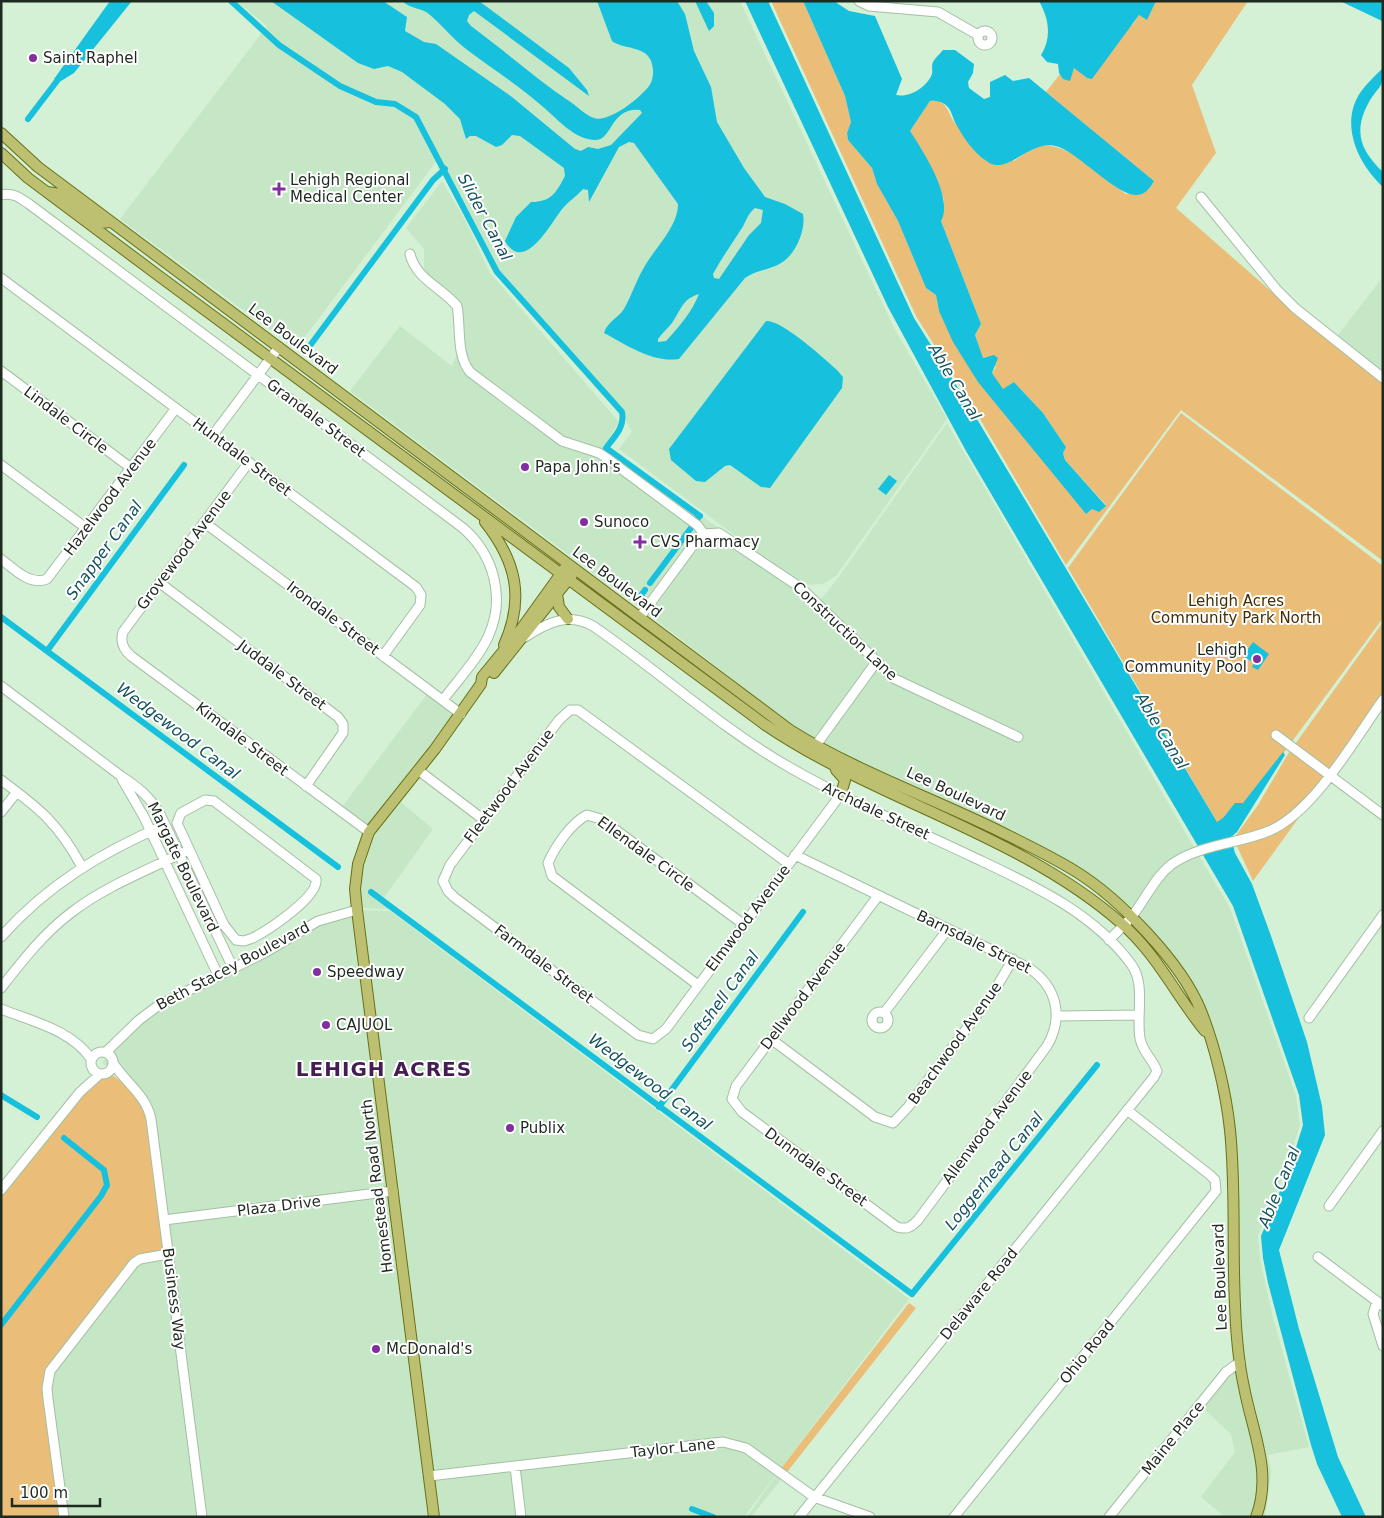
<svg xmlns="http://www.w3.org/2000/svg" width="1384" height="1518" font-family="'DejaVu Sans',sans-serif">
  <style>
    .built { fill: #c5e7c6 }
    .green { fill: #eabe79 }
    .water { fill: #17c0dd; fill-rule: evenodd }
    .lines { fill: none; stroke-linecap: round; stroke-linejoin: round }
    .canal { stroke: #17c0dd; stroke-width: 6 }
    .minor-casing { stroke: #a4bfa4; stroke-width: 11 }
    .major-casing { stroke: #697017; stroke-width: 12 }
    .minor { stroke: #fff; stroke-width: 9 }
    .major { stroke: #bdc071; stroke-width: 10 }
    .poi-dot { fill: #812e9e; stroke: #fff; stroke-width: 2 }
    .labels { text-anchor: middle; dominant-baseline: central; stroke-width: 4; stroke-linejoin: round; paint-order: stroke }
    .poi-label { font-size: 15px; fill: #1e291f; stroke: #fff; text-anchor: start }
    .street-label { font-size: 15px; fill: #1e291f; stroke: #fff }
    .park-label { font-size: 15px; fill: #442e04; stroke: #fff }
    .water-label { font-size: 16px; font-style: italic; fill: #15535f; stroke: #fff }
    .district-label { font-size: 20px; font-weight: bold; letter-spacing: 1px; fill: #441d52; stroke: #fff }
  </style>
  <rect width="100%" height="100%" fill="#d4f0d5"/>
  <path class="built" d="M 236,1 L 740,1 L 894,328 L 947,419 L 836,576 L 823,584 L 807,585 L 787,574 L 619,449 L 632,432 L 626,421 L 492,271 L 442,162 L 420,144 L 438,159 L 296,349 L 120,219 L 267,26 Z
    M 442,181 L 465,220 L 490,273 L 619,422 L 606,444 L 818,603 L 838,578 L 947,423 L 1195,849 L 1189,850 L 1132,911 L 1104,888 L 945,802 L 807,737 L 753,699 L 729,676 L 648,614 L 350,391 L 400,326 L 452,366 L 458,351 L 455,304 L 432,281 L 424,269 L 424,249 L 406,228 Z
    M 1383,277 L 1383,377 L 1334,340 Z
    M 431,689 L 460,710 L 366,831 L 339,811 Z
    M 398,800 L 433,829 L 383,899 L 581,1048 L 580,1050 L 392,909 L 360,908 L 359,880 L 368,841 Z
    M 1198,854 L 1230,908 L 1296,1096 L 1300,1125 L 1286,1170 L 1258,1236 L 1260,1259 L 1273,1318 L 1309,1447 L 1268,1455 L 1271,1472 L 1265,1517 L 1259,1517 L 1262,1510 L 1252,1409 L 1240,1335 L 1236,1172 L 1204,1009 L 1136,915 L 1162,878 L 1174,867 Z
    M 357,910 L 390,911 L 909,1299 L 744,1517 L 64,1517 L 47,1388 L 132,1086 L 102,1063 L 139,1020 L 309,925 Z
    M 1236,1362 L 1257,1454 L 1260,1486 L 1252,1517 L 1225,1517 L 1201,1497 L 1235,1452 L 1231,1434 L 1202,1407 Z
    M 779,1471 L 784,1476 L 751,1517 L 747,1517 Z"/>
  <path class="green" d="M 771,1 L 803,1 L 845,96 L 851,122 L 847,133 L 848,140 L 872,168 L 877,184 L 898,221 L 926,288 L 936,295 L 939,311 L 1086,514 L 1092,509 L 1106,505 L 1065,460 L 1063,453 L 1066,447 L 1043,413 L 1014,382 L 1003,390 L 992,373 L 996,367 L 986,356 L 983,359 L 975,335 L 981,324 L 941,221 L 944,200 L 938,182 L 910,131 L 930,101 C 949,98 947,116 957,125 C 970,137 998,151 1014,161 C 1020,157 1027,151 1033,148 C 1063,135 1103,178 1126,194 L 1148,190 L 1154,181 L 1046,92 L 1060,74 L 1063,79 L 1074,68 L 1133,24 L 1139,15 L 1147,19 L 1156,1 L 1248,1 L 1192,85 L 1216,153 L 1176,208 L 1280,299 L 1383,377 L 1383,561 L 1181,410 L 1066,565 L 967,397 L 916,316 Z
    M 1181,413 L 1383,566 L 1383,618 L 1224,834 L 1068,568 Z
    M 1383,622 L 1383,694 L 1311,794 L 1295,812 L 1261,831 L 1234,838 L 1258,805 L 1288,754 Z
    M 1300,816 L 1253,881 L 1236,844 L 1285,827 Z
    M 111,1074 L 131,1089 L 147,1112 L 165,1251 L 140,1256 L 47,1370 L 61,1517 L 1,1517 L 1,1195 L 80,1096 L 102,1078 Z
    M 909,1303 L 916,1308 L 784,1476 L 779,1471 Z"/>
  <path class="water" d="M 110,1 L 132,1 L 74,73 L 61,81 L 54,79 Z
    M 271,1 L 383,1 L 407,17 L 405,31 L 424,42 L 436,44 L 512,97 L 575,149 L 581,151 L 588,147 L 598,149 L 611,145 L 642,113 L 640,110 C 611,107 612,140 596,140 C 574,140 558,119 542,106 C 518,85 491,68 466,49 C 452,38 442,25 429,14 C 422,8 410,9 402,1 L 479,1 L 569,68 L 587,90 L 589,96 L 474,11 L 469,15 L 467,21 L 471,26 C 505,51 537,80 572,103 C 579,108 587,116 594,118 C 609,123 640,98 649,86 C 654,80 654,68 651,61 C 646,46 622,49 612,41 L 597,1 L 677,1 L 685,14 L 694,51 L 711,87 L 717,122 L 744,168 L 765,197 L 785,204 L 803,214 C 806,230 796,254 781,263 C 770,270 756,270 745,278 L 679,359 C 652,363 627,345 604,333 C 607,322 618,318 624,309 C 632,295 637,278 646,264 C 657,246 678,226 678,204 L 634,143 L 629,142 L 619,147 L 589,202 L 588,190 L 583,189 C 577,196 569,201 563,208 C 551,222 525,275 505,241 L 516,217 L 531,202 C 551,202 556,193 565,176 L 564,168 L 520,136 L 512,135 L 502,145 L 496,147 L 476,136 L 470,136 L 466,139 L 460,119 L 445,104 L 402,72 L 388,66 L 374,69 L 358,63 ZM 755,208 L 763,210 L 761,223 L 749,235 L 721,276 L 719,279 L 714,278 L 713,274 C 721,259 731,245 740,231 C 746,223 747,214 755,208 ZM 699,294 C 692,312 679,327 666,341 L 658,342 L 658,339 C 662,333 668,328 672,323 C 681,310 682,299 699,294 Z
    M 695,1 L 706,1 L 714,13 L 714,26 L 709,31 Z
    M 745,1 L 768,1 L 914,318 L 965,399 L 1217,822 L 1223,818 L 1235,803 L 1243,803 L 1283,752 L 1285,755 L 1237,832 L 1231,837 L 1235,853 L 1252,884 L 1271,936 L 1307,1042 L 1322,1106 L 1325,1135 L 1279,1250 L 1299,1329 L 1338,1457 L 1366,1517 L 1342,1517 L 1317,1464 L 1311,1445 L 1268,1283 L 1263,1258 L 1261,1236 L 1289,1170 L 1303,1125 L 1299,1095 L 1233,906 L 966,451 L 888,307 Z
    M 803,1 L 834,1 L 849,11 L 875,16 L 902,79 L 896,95 C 910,98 927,87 932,74 C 933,70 931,66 933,62 C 935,58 940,54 943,50 L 955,50 L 974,64 L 973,73 L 968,82 L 969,88 L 984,99 L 990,97 L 990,82 L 1005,75 L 1013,81 L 1029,78 L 1154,181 C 1150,188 1146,194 1137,195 C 1119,197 1080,155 1059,147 C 1031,137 1008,176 988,162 C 974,153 964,139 956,124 C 953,119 952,112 948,107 C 943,102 937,100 930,101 L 910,131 C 923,151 954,198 941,221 L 981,324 L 975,335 L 983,358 L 994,355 L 998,358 L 992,373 L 1003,389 L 1014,382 L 1043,413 L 1066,447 L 1063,453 L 1065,460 L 1106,506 L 1099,512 L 1092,509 L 1086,514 L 978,382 L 953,342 L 939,311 L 936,295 L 926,288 L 898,221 L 877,184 L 872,168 L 848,140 L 847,133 L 851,122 L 845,96 Z
    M 1039,1 L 1156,1 L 1147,20 L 1139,15 L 1092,79 L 1087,78 L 1074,68 L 1070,81 L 1063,79 L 1059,73 L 1058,64 L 1047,62 L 1041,55 C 1052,37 1049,19 1039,1 Z
    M 1340,1 L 1383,2 L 1383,22 L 1380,20 Z
    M 1383,68 C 1383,90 1379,85 1369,102 C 1353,131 1360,150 1383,172 L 1383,187 C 1359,165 1339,125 1360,93 C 1366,84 1375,76 1383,68 Z
    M 766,321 C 781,319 825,359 837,370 L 843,377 L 842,388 L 770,488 L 761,487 L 730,465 L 725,466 L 705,482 L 696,481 L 671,460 L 669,449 Z
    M 889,475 L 897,481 L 886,495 L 878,489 Z
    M 1253,642 L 1269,654 L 1258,670 L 1252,667 L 1254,663 L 1243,656 Z"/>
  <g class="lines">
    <path class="canal" d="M 231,1 L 279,45 L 340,86 L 376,102 L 395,104 L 416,117 L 497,272 L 622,412 C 625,427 615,436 606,448 L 700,516 L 697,519
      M 28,119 L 63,73
      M 306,351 L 433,180 L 445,169
      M 650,583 L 691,528
      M 639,598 L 645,590
      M 1,617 L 338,867
      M 47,651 L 184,465
      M 371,892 L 912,1294 L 1097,1065
      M 1,1095 L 37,1117
      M 659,1107 L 803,912
      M 1,1325 L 101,1196 L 107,1185 L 104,1170 L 64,1138
      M 692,1509 L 713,1517"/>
    <g class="minor-casing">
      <path id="minor" d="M 859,1 L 869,6 L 938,12 L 978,35
        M978 38a7 7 0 1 1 14 0a7 7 0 1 1-14 0Z
        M 1,195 C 13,192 20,198 29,204 L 463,528 C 494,555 506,598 488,637 C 477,660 458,680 443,700
        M 1201,197 L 1277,290 L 1295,308 L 1383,378
        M 410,254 C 416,279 441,287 457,306 C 461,327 456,355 470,372 L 562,441 L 599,453 L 608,459 L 697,525 L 704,534
        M 1,278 L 416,587 L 421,595 L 420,605 L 383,656
        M 1,371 L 131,468
        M 213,435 L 279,347
        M 249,462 L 123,632 C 120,642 123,649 131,656 L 369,832
        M 1,465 L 86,528
        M 205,523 L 461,714
        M 1,559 C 14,569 30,586 47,579 L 176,408
        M 160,583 L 338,717 L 343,724 L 343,733 L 306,786
        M 640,617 L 697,540 L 704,534 L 719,533 L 801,588 L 895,679 L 1018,737
        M 525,637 C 547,623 568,612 593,626 C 659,671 719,727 789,767 C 848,801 912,828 973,857 C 1030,884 1092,911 1131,964 C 1146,984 1136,1015 1140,1038 C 1142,1052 1153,1059 1157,1071 L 1154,1077 L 799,1517
        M 1,686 L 121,776 C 138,787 149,796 160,814 L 233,968
        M 1276,735 L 1383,815
        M 816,745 L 877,661
        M 418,770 L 484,820
        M 122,779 L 144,817 L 218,975
        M 1,780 C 40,809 58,823 82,867
        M 205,800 L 214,801 L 316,879 C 319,897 268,930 253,938 L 244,941 L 236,940 L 224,925 L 177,823 L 181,813 Z
        M 1,812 L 17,792
        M 795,855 L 1029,968 C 1057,987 1064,1017 1047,1046 L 918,1220 C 911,1227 907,1230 897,1227 L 742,1112 L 732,1099 L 736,1086 L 878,896
        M 789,864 L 578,710 L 570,710 L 559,720 L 450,865 L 443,881 L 448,891 L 454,897 L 638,1035 L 653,1039 L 666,1029 L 841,794
        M 1,937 C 47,885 102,852 165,825
        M 1109,940 C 1117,932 1126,924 1133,915 C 1146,898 1155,877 1172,864 C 1201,844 1238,844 1269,831 C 1314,812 1354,740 1383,700
        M 698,985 L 552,876 L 548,863 C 555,847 571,823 587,815 L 601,819 L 743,924
        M 1,988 C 23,960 44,933 72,912 C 106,886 146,871 184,852
        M 1,1009 C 31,1021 72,1030 91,1059
        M872 1020a8 8 0 1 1 16 0a8 8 0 1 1-16 0Z
        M 884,1013 L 948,929
        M 1058,1016 L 1138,1015
        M 1309,1018 L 1383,915
        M 771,1039 L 875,1117 L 893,1123 L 908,1107 L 993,993 L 1013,959
        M91 1063a11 11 0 1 1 22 0a11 11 0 1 1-22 0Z
        M 106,1052 L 139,1020 L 159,1005 L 266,952 L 318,921 L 357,910
        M 113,1063 C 126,1083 146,1095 151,1119 L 202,1517
        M 1,1190 L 80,1092 L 100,1074
        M 1329,1206 L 1383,1131
        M 164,1220 L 393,1191
        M 1318,1257 L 1383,1306
        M 1377,1301 L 1373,1314 L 1383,1346
        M 515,1467 L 521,1517
        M 429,1476 L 723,1442 L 746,1448 L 814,1497 L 870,1517
        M 64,1517 L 48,1399 L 47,1388 L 50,1371 L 134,1263 L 140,1259 L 168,1254
        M 954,1517 L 1216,1191 L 1215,1180 L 1210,1175 L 1127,1110
        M 1109,1517 L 1226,1372 L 1240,1362"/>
    </g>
    <g class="major-casing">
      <path id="major" d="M 1,133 L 38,167 L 790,730 C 852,769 927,796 993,828 C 1021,842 1049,855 1075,871 C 1119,898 1182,963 1201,1011 C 1215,1046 1226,1092 1230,1130 C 1236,1188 1232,1247 1235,1305 C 1236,1332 1238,1360 1244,1387 C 1252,1431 1273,1472 1256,1517
        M 1,153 L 28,178 L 159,276 L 764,724 C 877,801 1018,833 1121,923 C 1157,954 1176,996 1205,1031
        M 47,192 L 61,194 L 100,223 L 111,222
        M 485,522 C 516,561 525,598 504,645
        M 557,594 L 559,607 L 568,619
        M 494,673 L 572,575
        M 836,770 L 845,780 L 841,794
        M 434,1517 L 357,910 L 355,889 L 358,864 L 369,832 L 435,749 L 481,684 L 482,677 L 519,632 L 565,568"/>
    </g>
    <use href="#minor" class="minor"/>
    <use href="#major" class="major"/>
  </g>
  <g class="poi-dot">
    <circle cx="33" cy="58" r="5"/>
    <path d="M276.5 181.5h5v5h5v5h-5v5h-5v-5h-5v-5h5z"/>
    <circle cx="525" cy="467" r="5"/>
    <circle cx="584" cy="522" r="5"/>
    <path d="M637.5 534.5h5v5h5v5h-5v5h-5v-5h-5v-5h5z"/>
    <circle cx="1257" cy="659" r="5"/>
    <circle cx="317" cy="972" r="5"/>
    <circle cx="326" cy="1025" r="5"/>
    <circle cx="510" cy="1128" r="5"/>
    <circle cx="376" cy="1349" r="5"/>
  </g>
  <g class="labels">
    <g class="poi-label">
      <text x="43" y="58">Saint Raphel</text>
      <text x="290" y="180">Lehigh Regional<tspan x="290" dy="17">Medical Center</tspan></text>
      <text x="535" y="467">Papa John's</text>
      <text x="594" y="522">Sunoco</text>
      <text x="650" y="542">CVS Pharmacy</text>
      <text x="1247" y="650" text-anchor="end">Lehigh<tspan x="1247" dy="17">Community Pool</tspan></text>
      <text x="327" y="972">Speedway</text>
      <text x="336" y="1025">CAJUOL</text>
      <text x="520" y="1128">Publix</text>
      <text x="386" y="1349">McDonald's</text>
    </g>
    <g class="street-label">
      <text transform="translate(293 339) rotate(37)">Lee Boulevard</text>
      <text transform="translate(316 418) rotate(37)">Grandale Street</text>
      <text transform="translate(66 420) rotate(37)">Lindale Circle</text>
      <text transform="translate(242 457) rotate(37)">Huntdale Street</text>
      <text transform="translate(110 497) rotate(-53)">Hazelwood Avenue</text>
      <text transform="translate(184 550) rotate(-53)">Grovewood Avenue</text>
      <text transform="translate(617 582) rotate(37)">Lee Boulevard</text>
      <text transform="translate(333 618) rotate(37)">Irondale Street</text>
      <text transform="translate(845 631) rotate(43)">Construction Lane</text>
      <text transform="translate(282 675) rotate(37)">Juddale Street</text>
      <text transform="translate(242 739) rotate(37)">Kimdale Street</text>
      <text transform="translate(509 786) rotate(-53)">Fleetwood Avenue</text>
      <text transform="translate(956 794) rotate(25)">Lee Boulevard</text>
      <text transform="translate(876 811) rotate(25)">Archdale Street</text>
      <text transform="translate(646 854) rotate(36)">Ellendale Circle</text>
      <text transform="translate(183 867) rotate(64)">Margate Boulevard</text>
      <text transform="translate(748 918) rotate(-53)">Elmwood Avenue</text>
      <text transform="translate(974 942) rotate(26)">Barnsdale Street</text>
      <text transform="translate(544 964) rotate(37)">Farmdale Street</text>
      <text transform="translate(233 966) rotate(-28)">Beth Stacey Boulevard</text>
      <text transform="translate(803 996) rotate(-53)">Dellwood Avenue</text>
      <text transform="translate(955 1043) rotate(-54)">Beachwood Avenue</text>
      <text transform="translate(987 1127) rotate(-53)">Allenwood Avenue</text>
      <text transform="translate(816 1167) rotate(36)">Dunndale Street</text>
      <text transform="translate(377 1186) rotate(-97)">Homestead Road North</text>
      <text transform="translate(279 1206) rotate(-7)">Plaza Drive</text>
      <text transform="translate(1220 1277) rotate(-92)">Lee Boulevard</text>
      <text transform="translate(979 1294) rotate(-51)">Delaware Road</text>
      <text transform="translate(174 1299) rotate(83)">Business Way</text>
      <text transform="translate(1087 1352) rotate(-51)">Ohio Road</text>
      <text transform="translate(1173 1438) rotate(-51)">Maine Place</text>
      <text transform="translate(673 1448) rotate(-6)">Taylor Lane</text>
    </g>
    <g class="park-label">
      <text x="1236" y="601">Lehigh Acres<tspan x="1236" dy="17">Community Park North</tspan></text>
    </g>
    <g class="water-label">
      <text transform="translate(485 217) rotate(62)">Slider Canal</text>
      <text transform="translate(955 382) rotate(59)">Able Canal</text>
      <text transform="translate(104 550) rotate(-54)">Snapper Canal</text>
      <text transform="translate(178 731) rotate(37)">Wedgewood Canal</text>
      <text transform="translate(1162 731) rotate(59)">Able Canal</text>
      <text transform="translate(720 1001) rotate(-54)">Softshell Canal</text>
      <text transform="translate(650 1082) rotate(37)">Wedgewood Canal</text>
      <text transform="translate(994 1171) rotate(-51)">Loggerhead Canal</text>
      <text transform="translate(1279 1187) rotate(-68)">Able Canal</text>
    </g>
    <g class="district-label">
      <text x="384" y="1069">LEHIGH ACRES</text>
    </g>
  </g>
  <rect width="1384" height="1518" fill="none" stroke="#1e291f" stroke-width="5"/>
  <path d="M12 1498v8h88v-8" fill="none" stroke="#1e291f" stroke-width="2.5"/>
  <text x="20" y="1498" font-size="15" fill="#1e291f" stroke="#ffffff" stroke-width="4" paint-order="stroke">100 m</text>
</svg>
